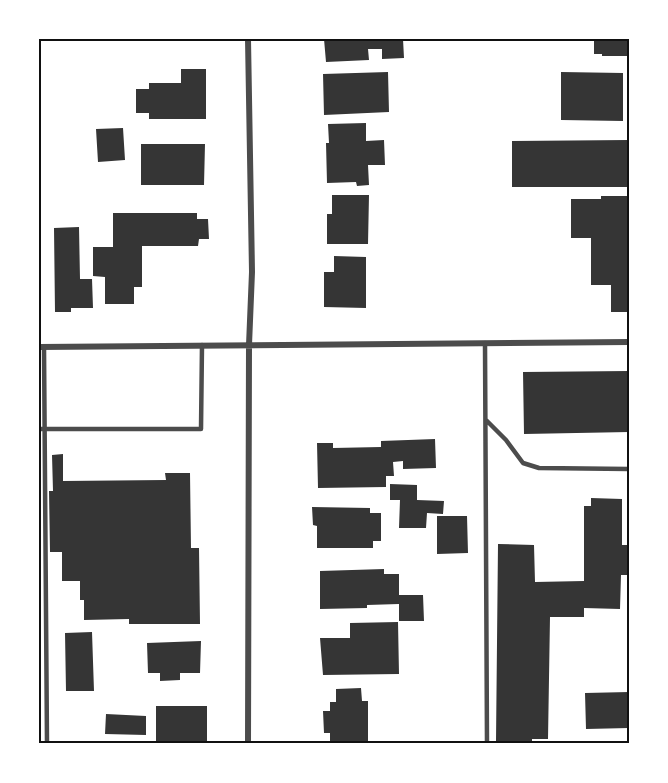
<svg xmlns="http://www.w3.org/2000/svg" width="668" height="783" font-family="Cabin,sans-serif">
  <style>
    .building { fill: #353535 }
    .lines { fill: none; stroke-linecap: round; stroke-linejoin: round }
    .service { stroke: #4c4c4c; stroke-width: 4.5 }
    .minor { stroke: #4c4c4c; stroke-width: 6 }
    .neatline { fill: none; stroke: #111; stroke-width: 2 }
  </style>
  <rect width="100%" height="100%" fill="#fff"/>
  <path class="building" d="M 324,39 L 403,39 L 404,58 L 382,59 L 382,49 L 368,49 L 369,60 L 326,62 Z
    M 594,39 L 629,39 L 629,56 L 602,56 L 602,54 L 594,54 Z
    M 181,69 L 206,69 L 206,119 L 149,119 L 149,113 L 136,113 L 136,89 L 149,89 L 149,83 L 181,83 Z
    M 388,72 L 389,112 L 324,115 L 323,74 Z
    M 561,72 L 623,73 L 623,121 L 561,120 Z
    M 366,123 L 366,141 L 384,140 L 385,165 L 368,165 L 369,185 L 357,186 L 356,182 L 327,183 L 326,143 L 329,143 L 328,124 Z
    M 123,128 L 125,160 L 98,162 L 96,129 Z
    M 629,140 L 629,187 L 512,187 L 512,141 Z
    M 141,144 L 205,144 L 204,185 L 141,185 Z
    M 332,195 L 369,195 L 368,244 L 327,244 L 327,214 L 332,214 Z
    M 601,196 L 629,196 L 629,312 L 611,312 L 611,285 L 591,285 L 591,238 L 571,238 L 571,199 L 601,199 Z
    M 113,213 L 197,213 L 197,219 L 208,219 L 209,239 L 199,239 L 198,246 L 142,246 L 142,287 L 134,287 L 134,304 L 105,304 L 105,277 L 93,276 L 93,247 L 113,247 Z
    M 79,227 L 80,279 L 92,279 L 93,308 L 71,308 L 71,312 L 55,312 L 54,228 Z
    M 334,256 L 366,257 L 366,308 L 324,307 L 324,272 L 334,272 Z
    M 629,371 L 629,432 L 524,434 L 523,372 Z
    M 435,439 L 436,468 L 403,469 L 403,461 L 393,462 L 394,476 L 386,476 L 386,487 L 318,488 L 317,443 L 333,443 L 333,448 L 381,447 L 381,441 Z
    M 63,454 L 63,481 L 166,480 L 165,473 L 190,473 L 191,548 L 199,548 L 200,624 L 129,624 L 129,619 L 84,620 L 84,600 L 80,600 L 80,581 L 62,581 L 62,552 L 50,552 L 49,491 L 53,491 L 52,455 Z
    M 390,484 L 417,485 L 417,500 L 444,501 L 443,514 L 427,513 L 426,528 L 399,528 L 400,500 L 390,500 Z
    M 591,498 L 622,499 L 622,545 L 629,545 L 629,575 L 621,575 L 620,609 L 584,608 L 584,617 L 550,617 L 548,739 L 532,739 L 532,744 L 506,744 L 506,741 L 496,741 L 498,544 L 534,545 L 535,582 L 584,581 L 584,506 L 591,506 Z
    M 312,507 L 370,508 L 370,513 L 381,513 L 381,541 L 373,541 L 373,548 L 317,548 L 317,526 L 313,525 Z
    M 437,516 L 467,516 L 468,553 L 437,554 Z
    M 384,569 L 384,574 L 399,574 L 399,595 L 423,595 L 424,621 L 399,621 L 399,604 L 367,605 L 367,608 L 320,609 L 320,571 Z
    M 398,622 L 399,674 L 323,675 L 320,638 L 350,638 L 350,623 Z
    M 92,632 L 94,691 L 66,691 L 65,633 Z
    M 201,641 L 200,673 L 180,673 L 180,680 L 160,681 L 160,673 L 148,673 L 147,643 Z
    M 361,688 L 362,701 L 368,701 L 368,741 L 330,741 L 330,733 L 324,733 L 323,711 L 330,711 L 330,702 L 336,702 L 336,689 Z
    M 629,692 L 629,728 L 586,729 L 585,693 Z
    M 156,706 L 207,706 L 207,743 L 156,743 Z
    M 106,714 L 146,716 L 146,735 L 105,734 Z"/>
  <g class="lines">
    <path class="service" d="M 485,343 L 487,744
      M 44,347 L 47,744
      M 486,420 L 506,440 L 523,463 L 539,468 L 629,469
      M 39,429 L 201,429 L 202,345"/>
    <path class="minor" d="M 39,347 L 629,342
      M 248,744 L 249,345 L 252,272 L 248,39"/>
  </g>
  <rect width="668" height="783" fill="none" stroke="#ffffff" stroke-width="81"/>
  <rect x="40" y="40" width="588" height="702" class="neatline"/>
</svg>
